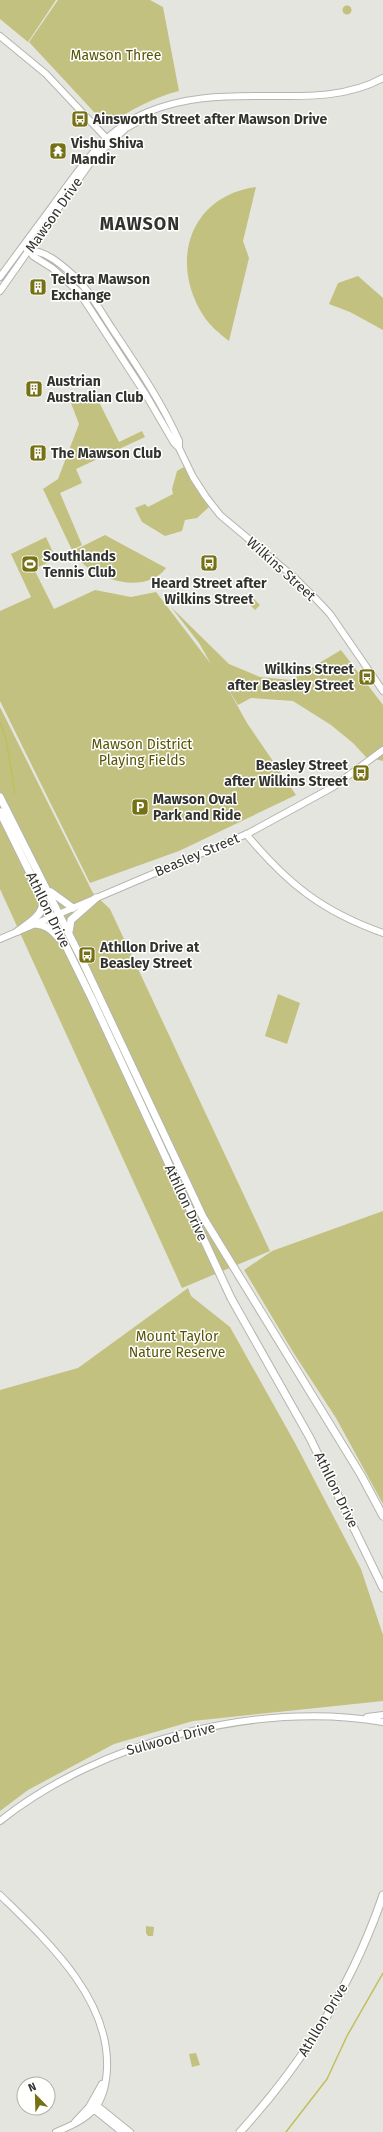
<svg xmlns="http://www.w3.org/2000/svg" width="383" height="2132" font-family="'Fira Sans',sans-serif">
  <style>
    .green { fill: #c2c17f }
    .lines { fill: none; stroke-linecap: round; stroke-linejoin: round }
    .stream { stroke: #c1be5d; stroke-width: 1.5 }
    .secondary-casing { stroke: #b5b5b0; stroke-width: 8 }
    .primary-casing { stroke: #b5b5b0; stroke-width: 9 }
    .secondary { stroke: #fff; stroke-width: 6 }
    .primary { stroke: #fff; stroke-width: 7 }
    .labels { text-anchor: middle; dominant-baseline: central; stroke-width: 3; stroke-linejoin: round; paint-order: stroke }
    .park-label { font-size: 14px; fill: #575406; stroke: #fffffe }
    .poi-label { font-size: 14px; font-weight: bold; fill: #32322f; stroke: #fffffe; text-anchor: start }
    .street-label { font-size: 14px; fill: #32322f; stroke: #fffffe }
    .district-label { font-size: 18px; font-weight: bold; letter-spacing: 1px; fill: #32322f; stroke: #fffffe }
  </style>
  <rect width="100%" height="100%" fill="#e5e5df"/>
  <path class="green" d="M 0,0 L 56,0 L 28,42 L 0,19 Z
    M 58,0 L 150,0 L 163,7 L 179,91 C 152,98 130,110 107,126 L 29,42 Z
    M342.5 10a4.5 4.5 0 1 1 9 0a4.5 4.5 0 1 1-9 0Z
    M 256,187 L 243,241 L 249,258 L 229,341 C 220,334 209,325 203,315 C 169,261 190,196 256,187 Z
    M 358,276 L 383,298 L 383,330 L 350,312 L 329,304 L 338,283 Z
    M 94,392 L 119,442 L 142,431 L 145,437 L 76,469 L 82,483 L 60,493 L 82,545 L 72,550 L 43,489 L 58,479 L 79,424 L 71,403 Z
    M 184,467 L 209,507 L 197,518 L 185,520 L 182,531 L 165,536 L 142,522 L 135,508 L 145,504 L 148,507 L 173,494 L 172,489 L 177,471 Z
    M 105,535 L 166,568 C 148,592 108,583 87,567 C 81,563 77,556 73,551 Z
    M 46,537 L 56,559 L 34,569 L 54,609 L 95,590 L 131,597 L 156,592 L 211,664 L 199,643 L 171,607 L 229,664 L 260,677 L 291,680 L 341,650 L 383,705 L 383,761 L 366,757 L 353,743 L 331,725 L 293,701 L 251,698 L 238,705 L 227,687 L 247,723 L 296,795 L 179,851 L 90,883 L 0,701 L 0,611 L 31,597 L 11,554 Z
    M 249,594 L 260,605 L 255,610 L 244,599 Z
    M 0,707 L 93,893 L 110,909 L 270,1251 L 182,1288 L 0,889 Z
    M 278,994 L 300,1003 L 287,1044 L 265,1036 Z
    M 383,1211 L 383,1504 L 336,1418 L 293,1352 L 244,1270 L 272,1251 Z
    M 188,1288 L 191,1296 L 230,1327 L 295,1443 L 361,1569 L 383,1635 L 383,1701 L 193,1721 L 114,1744 L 28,1790 L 0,1811 L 0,1390 L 78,1368 Z
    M 146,1926 L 154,1927 L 153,1936 L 148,1936 L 146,1933 Z
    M 196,2053 L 200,2065 L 192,2067 L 189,2054 Z"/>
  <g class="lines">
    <path class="stream" d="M 0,722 L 6,739 L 15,793
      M 286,2132 L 327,2079 L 347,2036 L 383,1973"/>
    <g class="secondary-casing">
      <path id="secondary" d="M 0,36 L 46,74 L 109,141
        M 27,241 L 28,247 L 33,256 L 52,268 L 79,292 L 146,395 L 174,443 L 179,448 L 193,477 L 206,497 L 220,515 L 295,578 L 316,599 L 330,614 L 383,691
        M 27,250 C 45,250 61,264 74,276 C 90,291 101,312 113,330 C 137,366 161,401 179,441 L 179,448
        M 0,277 C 18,253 36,228 54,204 C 80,168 105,129 148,112 C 184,97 220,96 258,96 C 300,96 345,99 383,78
        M 0,291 L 93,159 L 126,128 L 150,115
        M 246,834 C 287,883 321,911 383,933
        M 0,939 L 249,833 L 333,787 L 383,750
        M 367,1717 L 383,1715
        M 0,1821 C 99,1742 258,1700 383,1722
        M 0,1895 C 47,1941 110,1998 107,2069 C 105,2108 89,2119 56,2132
        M 94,2103 L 130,2132
        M 92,2108 L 122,2132
        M 75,2122 L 89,2107 L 102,2084"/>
    </g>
    <g class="primary-casing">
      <path id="primary" d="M 0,797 L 81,958 L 203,1217 L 361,1475 L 383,1516
        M 0,812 L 92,999 L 231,1298 L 310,1438 L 383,1588
        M 51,892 L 73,908
        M 35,924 C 48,925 52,931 60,939
        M 18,931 C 29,923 44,915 43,900
        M 69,932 L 71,920 L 96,898
        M 240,2132 C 303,2063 353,1984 383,1895"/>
    </g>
    <use href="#secondary" class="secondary"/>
    <use href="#primary" class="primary"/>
  </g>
  <defs>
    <g id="bus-square" transform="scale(0.9)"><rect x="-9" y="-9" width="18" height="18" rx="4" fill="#757114" stroke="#fffffe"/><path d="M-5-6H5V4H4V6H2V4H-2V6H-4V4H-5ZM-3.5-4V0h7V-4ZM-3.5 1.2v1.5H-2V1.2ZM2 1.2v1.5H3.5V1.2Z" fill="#fff"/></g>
    <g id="temple-square" transform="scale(0.9)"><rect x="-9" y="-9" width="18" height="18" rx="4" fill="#757114" stroke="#fffffe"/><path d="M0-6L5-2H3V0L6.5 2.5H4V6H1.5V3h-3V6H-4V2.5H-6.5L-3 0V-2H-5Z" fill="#fff"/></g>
    <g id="building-square" transform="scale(0.9)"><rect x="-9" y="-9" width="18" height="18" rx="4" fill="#757114" stroke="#fffffe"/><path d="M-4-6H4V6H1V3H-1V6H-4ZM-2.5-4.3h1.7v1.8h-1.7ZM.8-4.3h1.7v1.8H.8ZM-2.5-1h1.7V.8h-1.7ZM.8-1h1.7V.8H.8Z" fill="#fff"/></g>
    <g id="stadium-square" transform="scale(0.9)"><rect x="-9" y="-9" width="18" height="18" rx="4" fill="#757114" stroke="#fffffe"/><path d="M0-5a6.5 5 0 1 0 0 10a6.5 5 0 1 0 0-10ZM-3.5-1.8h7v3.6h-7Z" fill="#fff"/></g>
    <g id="parking-square" transform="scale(0.9)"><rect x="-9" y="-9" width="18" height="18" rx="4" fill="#757114" stroke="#fffffe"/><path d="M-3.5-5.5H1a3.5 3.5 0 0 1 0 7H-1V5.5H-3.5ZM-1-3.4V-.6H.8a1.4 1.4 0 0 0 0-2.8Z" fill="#fff"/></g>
  </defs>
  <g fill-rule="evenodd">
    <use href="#bus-square" x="80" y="119"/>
    <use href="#temple-square" x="58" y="151"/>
    <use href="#building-square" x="38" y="287"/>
    <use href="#building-square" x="34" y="389"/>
    <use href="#building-square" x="38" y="453"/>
    <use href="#bus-square" x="209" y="563"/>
    <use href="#stadium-square" x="30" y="564"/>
    <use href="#bus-square" x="367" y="677"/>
    <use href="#bus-square" x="361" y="773"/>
    <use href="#parking-square" x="140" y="807"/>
    <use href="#bus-square" x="87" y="955"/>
  </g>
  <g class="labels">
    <g class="park-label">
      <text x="116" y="55">Mawson Three</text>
      <text x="142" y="744">Mawson District<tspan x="142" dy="16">Playing Fields</tspan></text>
      <text x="177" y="1336">Mount Taylor<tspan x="177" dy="16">Nature Reserve</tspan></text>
    </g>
    <g class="poi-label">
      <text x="93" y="119">Ainsworth Street after Mawson Drive</text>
      <text x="71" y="143">Vishu Shiva<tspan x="71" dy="16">Mandir</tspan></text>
      <text x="51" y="279">Telstra Mawson<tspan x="51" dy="16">Exchange</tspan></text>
      <text x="47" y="381">Austrian<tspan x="47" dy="16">Australian Club</tspan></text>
      <text x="51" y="453">The Mawson Club</text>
      <text x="43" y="556">Southlands<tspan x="43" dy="16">Tennis Club</tspan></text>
      <text x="209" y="583" text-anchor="middle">Heard Street after<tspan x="209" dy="16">Wilkins Street</tspan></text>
      <text x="354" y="669" text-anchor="end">Wilkins Street<tspan x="354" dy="16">after Beasley Street</tspan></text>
      <text x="348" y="765" text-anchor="end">Beasley Street<tspan x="348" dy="16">after Wilkins Street</tspan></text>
      <text x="153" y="799">Mawson Oval<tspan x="153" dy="16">Park and Ride</tspan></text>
      <text x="100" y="947">Athllon Drive at<tspan x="100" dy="16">Beasley Street</tspan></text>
    </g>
    <g class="street-label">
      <text transform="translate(54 215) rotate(-55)">Mawson Drive</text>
      <text transform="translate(281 569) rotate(42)">Wilkins Street</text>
      <text transform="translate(197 855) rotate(-23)">Beasley Street</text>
      <text transform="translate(48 910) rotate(64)">Athllon Drive</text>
      <text transform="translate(186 1203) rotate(65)">Athllon Drive</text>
      <text transform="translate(336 1490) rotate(64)">Athllon Drive</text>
      <text transform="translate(171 1739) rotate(-15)">Sulwood Drive</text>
      <text transform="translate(323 2020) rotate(-59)">Athllon Drive</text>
    </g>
    <g class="district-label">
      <text x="140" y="224">MAWSON</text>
    </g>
  </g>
  <g transform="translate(36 2096) rotate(337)"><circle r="19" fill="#fffffe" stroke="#adadab"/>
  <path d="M0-3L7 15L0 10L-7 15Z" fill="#757114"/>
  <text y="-6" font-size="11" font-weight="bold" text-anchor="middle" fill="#32322f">N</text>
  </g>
</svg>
